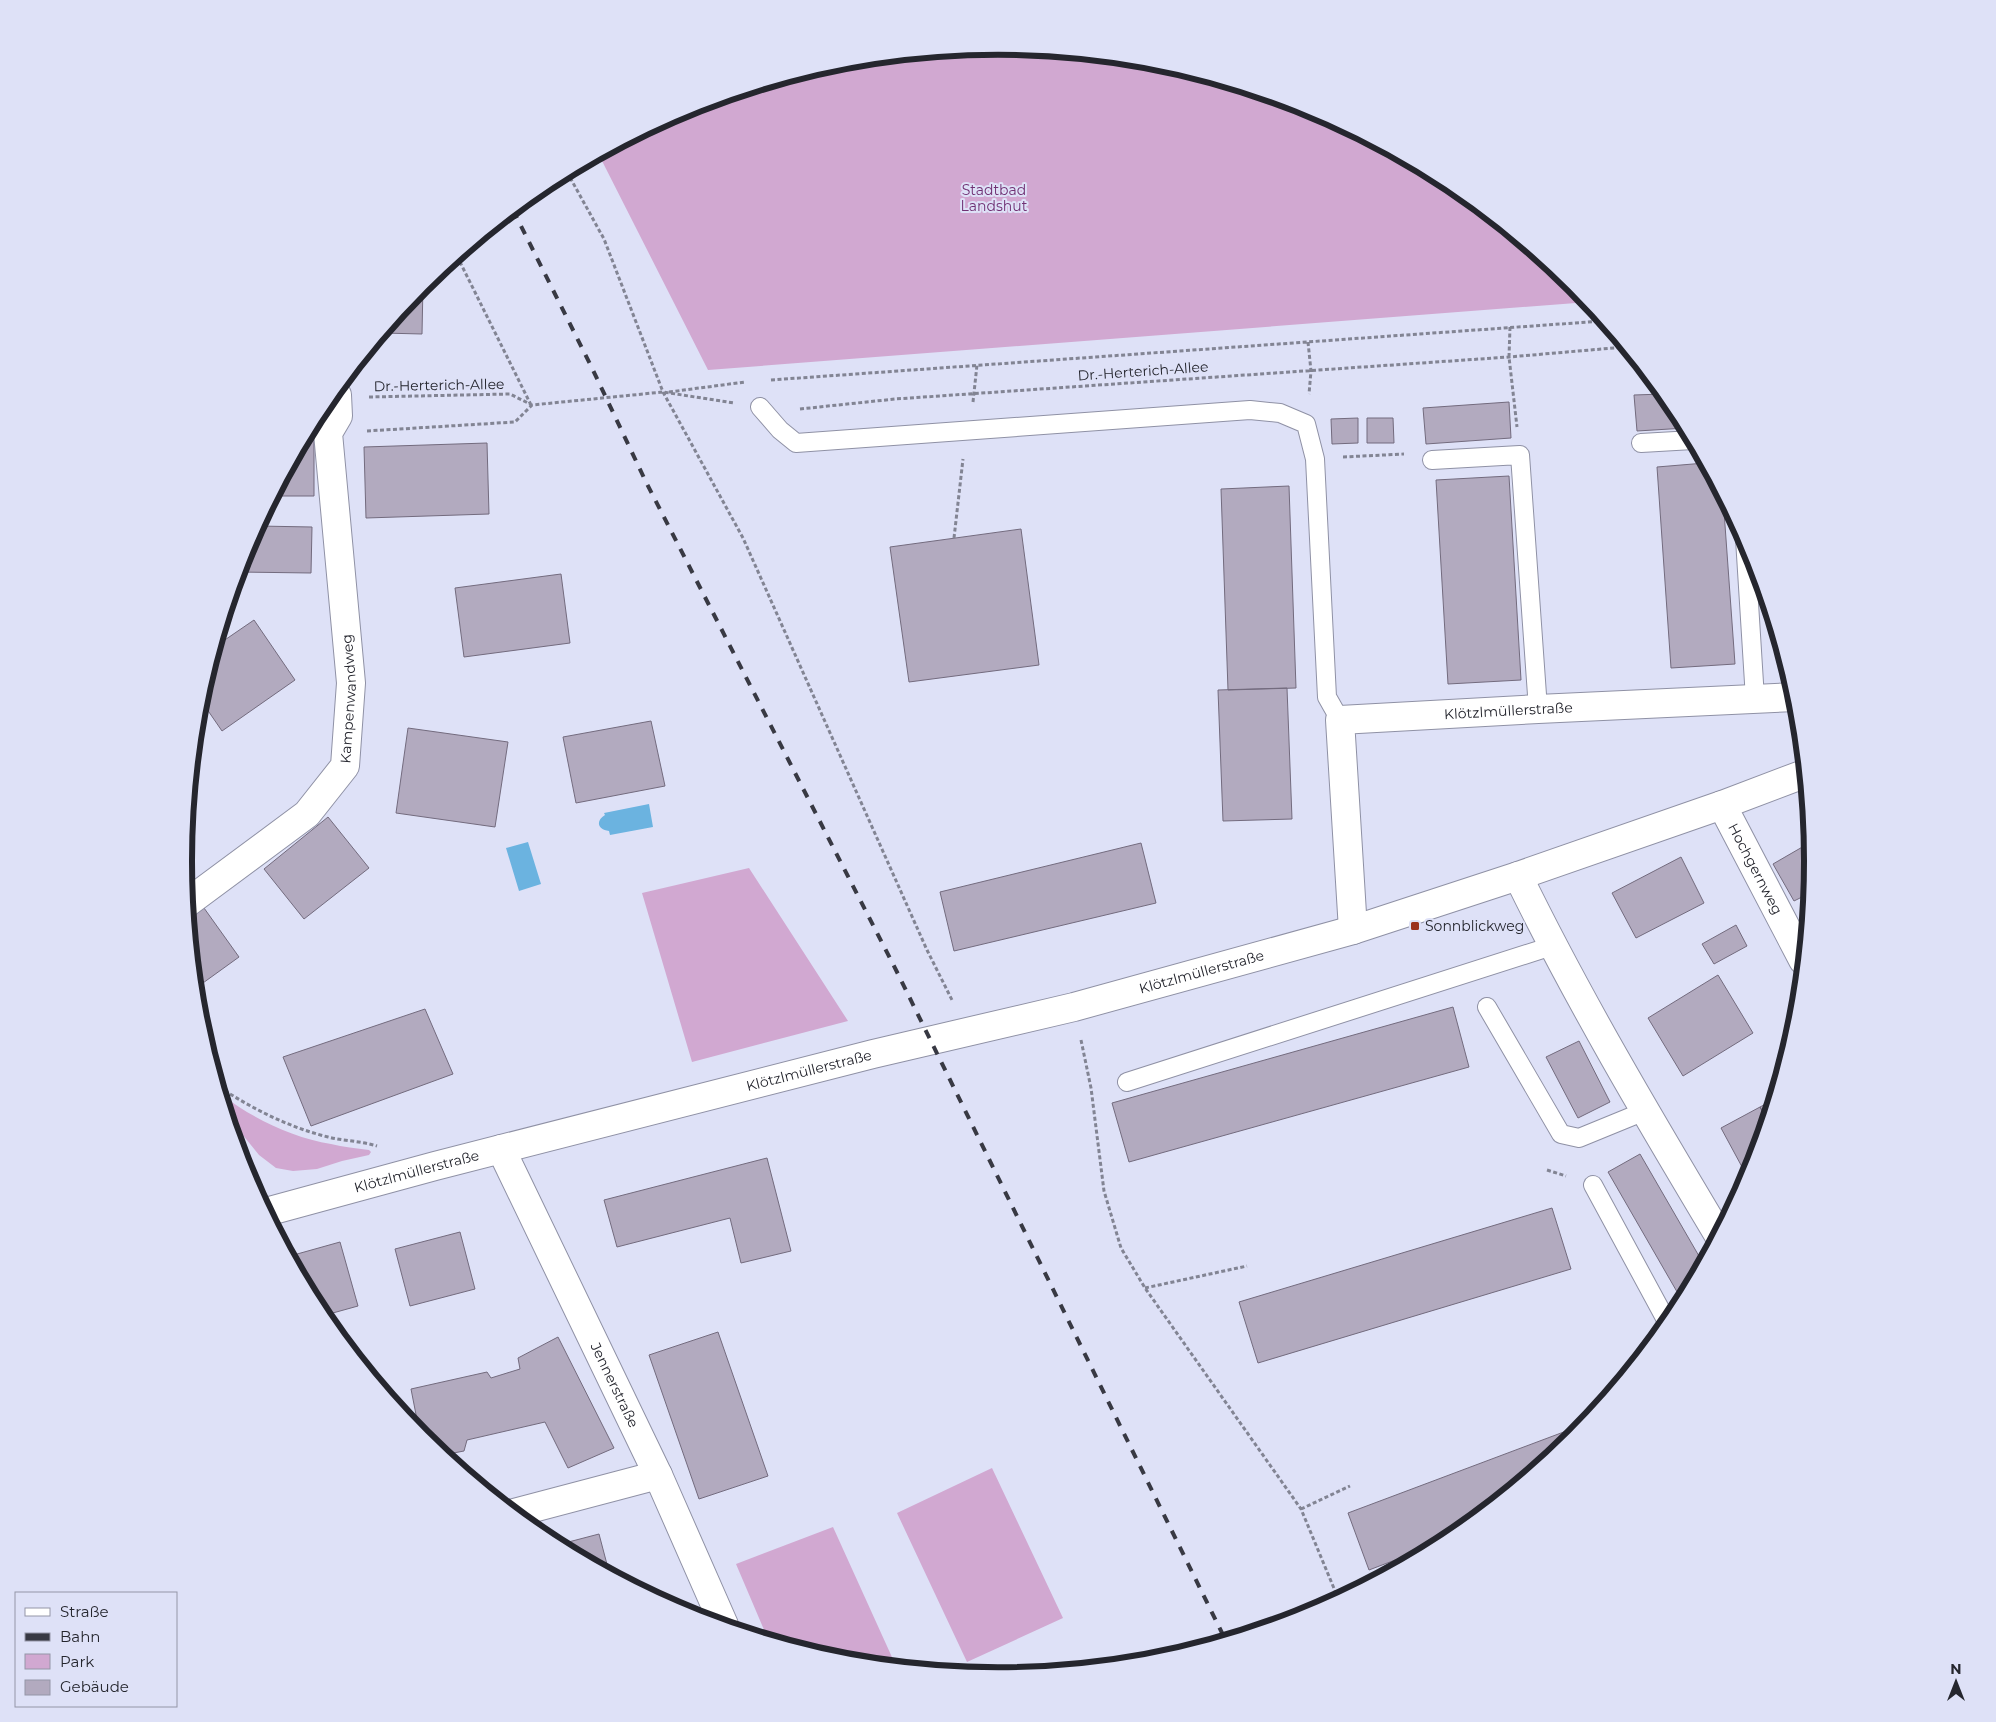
<svg xmlns="http://www.w3.org/2000/svg" width="1996" height="1722" font-family="Montserrat,sans-serif">
  <style>
    .green { fill: #d1a8d1 }
    .water { fill: #6bb3e0 }
    .building { fill: #b2aabf; stroke: #736b7e }
    .lines { fill: none; stroke-linecap: round; stroke-linejoin: round }
    .service-casing { stroke: #8f91a5; stroke-width: 20 }
    .minor-casing { stroke: #8f91a5; stroke-width: 30 }
    .tertiary-casing { stroke: #8f91a5; stroke-width: 30 }
    .path { stroke: #828493; stroke-width: 3; stroke-dasharray: 4 2.5; stroke-linecap: butt }
    .service { stroke: #fff; stroke-width: 18 }
    .minor { stroke: #fff; stroke-width: 28 }
    .tertiary { stroke: #fff; stroke-width: 28 }
    .rail { stroke: #383943; stroke-width: 4; stroke-dasharray: 9 9; stroke-linecap: butt }
    .poi-dot { fill: #9a301e; stroke: #dee1f7; stroke-width: 2 }
    .labels { text-anchor: middle; dominant-baseline: central; stroke-width: 4; stroke-linejoin: round; paint-order: stroke }
    .park-label { font-size: 14px; fill: #703073; stroke: #dee1f7 }
    .street-label { font-size: 14px; fill: #25262e; stroke: #dee1f7 }
    .poi-label { font-size: 14px; fill: #25262e; stroke: #dee1f7; text-anchor: start }
    .rim { fill: none; stroke: #25262e; stroke-width: 6 }
  </style>
  <rect width="100%" height="100%" fill="#dee1f7"/>
  <path class="green" d="M 998,46 L 1157,62 L 1310,108 L 1451,184 L 1574,285 L 1589,302 L 708,370 L 599,155 L 686,108 L 839,62 Z
    M 749,868 L 848,1021 L 692,1062 L 642,893 Z
    M 222,1095 C 252,1118 293,1138 331,1144 C 343,1147 356,1148 369,1150 L 371,1152 L 369,1155 L 342,1161 L 317,1169 L 293,1171 L 276,1168 L 259,1155 L 229,1118 Z
    M 992,1468 L 1063,1618 L 967,1662 L 897,1513 Z
    M 833,1527 L 896,1666 L 839,1660 L 768,1639 L 736,1564 Z"/>
  <path class="water" d="M 649,804 L 653,827 L 610,835 L 609,831 C 598,830 595,821 605,815 L 604,813 Z
    M 528,842 L 541,884 L 519,891 L 506,848 Z"/>
  <path class="building" d="M 423,284 L 422,334 L 382,333 L 422,285 Z
    M 1663,394 L 1676,409 L 1686,428 L 1637,431 L 1634,395 Z
    M 1509,402 L 1511,438 L 1426,444 L 1423,408 Z
    M 1358,418 L 1358,443 L 1332,444 L 1331,419 Z
    M 1367,418 L 1393,418 L 1394,443 L 1367,443 Z
    M 303,440 L 314,440 L 314,496 L 274,496 Z
    M 487,443 L 489,514 L 366,518 L 364,447 Z
    M 1705,463 L 1723,497 L 1735,664 L 1671,668 L 1657,467 Z
    M 1509,476 L 1521,680 L 1448,684 L 1436,480 Z
    M 1289,486 L 1296,688 L 1228,690 L 1221,489 Z
    M 258,526 L 312,527 L 311,573 L 238,572 L 245,549 Z
    M 1021,529 L 1039,665 L 909,682 L 890,547 Z
    M 561,574 L 570,643 L 464,657 L 455,588 Z
    M 254,620 L 295,680 L 222,731 L 200,699 L 216,646 Z
    M 1287,688 L 1292,819 L 1223,821 L 1218,690 Z
    M 651,721 L 665,786 L 576,803 L 563,737 Z
    M 408,728 L 508,742 L 495,827 L 396,813 Z
    M 328,817 L 369,868 L 304,919 L 264,869 Z
    M 1811,842 L 1813,861 L 1810,893 L 1794,901 L 1773,864 Z
    M 1141,843 L 1156,903 L 954,951 L 940,892 Z
    M 1681,857 L 1704,903 L 1636,938 L 1612,893 Z
    M 204,908 L 239,957 L 196,988 L 189,918 Z
    M 1736,925 L 1747,946 L 1714,964 L 1702,944 Z
    M 1718,975 L 1753,1033 L 1683,1076 L 1648,1018 Z
    M 1453,1007 L 1469,1067 L 1129,1162 L 1112,1103 Z
    M 425,1009 L 453,1074 L 311,1126 L 283,1057 Z
    M 1579,1041 L 1610,1102 L 1578,1118 L 1546,1057 Z
    M 1773,1100 L 1767,1120 L 1760,1107 Z
    M 1760,1107 L 1767,1120 L 1748,1178 L 1721,1128 Z
    M 1640,1154 L 1703,1263 L 1686,1294 L 1680,1297 L 1608,1172 Z
    M 767,1158 L 791,1251 L 741,1263 L 730,1218 L 617,1247 L 604,1200 Z
    M 1552,1208 L 1571,1269 L 1258,1363 L 1239,1302 Z
    M 460,1232 L 475,1289 L 410,1306 L 395,1249 Z
    M 340,1242 L 358,1306 L 322,1316 L 290,1256 Z
    M 718,1332 L 768,1476 L 699,1499 L 649,1355 Z
    M 558,1337 L 614,1448 L 568,1468 L 545,1422 L 467,1440 L 464,1451 L 443,1455 L 420,1435 L 411,1389 L 487,1372 L 491,1378 L 520,1369 L 518,1358 Z
    M 1585,1424 L 1574,1437 L 1450,1539 L 1369,1570 L 1348,1513 Z
    M 599,1534 L 609,1572 L 557,1545 Z"/>
  <g class="lines">
    <g class="service-casing">
      <path id="service" d="M 760,407 L 780,430 L 796,443 L 1250,410 L 1280,413 L 1306,424 L 1315,459 L 1327,697 L 1340,720
        M 1641,443 L 1693,440
        M 1432,460 L 1520,455 L 1538,709
        M 1745,539 L 1755,699
        M 1487,1007 L 1561,1134 L 1579,1138 L 1645,1111
        M 1127,1082 L 1552,946
        M 1593,1185 L 1665,1318 L 1670,1320"/>
    </g>
    <g class="minor-casing">
      <g id="minor">
        <path id="s1" d="M 1722,805 L 1803,960"/>
        <path d="M 1518,876 C 1578,999 1648,1117 1718,1234"/>
        <path id="s2" d="M 187,903 L 307,814 L 345,766 L 351,683 L 328,433 L 338,416 L 337,395"/>
        <path id="s3" d="M 1353,930 L 1340,720 L 1538,709 L 1795,697"/>
        <path id="s4" d="M 501,1149 L 658,1475 L 724,1625"/>
        <path d="M 514,1513 L 658,1475"/>
      </g>
    </g>
    <g class="tertiary-casing">
      <g id="tertiary">
        <path id="s5" d="M 266,1212 L 435,1166 L 873,1054 L 1074,1007 L 1353,930 L 1518,876 L 1722,805 L 1804,774"/>
      </g>
    </g>
    <path class="path" d="M 567,172 L 604,239 L 663,392 L 743,538 L 927,950 L 953,1002
      M 457,256 L 531,405
      M 1510,327 L 1509,357 L 1517,427
      M 1308,342 L 1311,371 L 1309,394
      M 771,380 L 1603,321
      M 669,392 L 745,382
      M 369,397 L 510,394 L 532,405 L 663,392 L 734,403
      M 973,402 L 977,365
      M 800,409 L 895,399 L 1509,357 L 1625,347
      M 367,431 L 515,422 L 532,405
      M 1343,457 L 1404,454
      M 954,538 L 963,459
      M 1081,1040 L 1091,1088 L 1104,1191 L 1121,1248 L 1145,1288 L 1301,1509 L 1338,1598
      M 219,1087 C 253,1109 288,1127 328,1137 C 344,1141 361,1141 377,1146
      M 1547,1170 L 1566,1176
      M 1145,1288 L 1247,1266
      M 1301,1509 L 1350,1486"/>
    <use href="#service" class="service"/>
    <use href="#minor" class="minor"/>
    <use href="#tertiary" class="tertiary"/>
    <path class="rail" d="M 513,210 L 592,368 L 646,482 L 896,970 L 1225,1639"/>
  </g>
  <rect class="poi-dot" x="1410" y="921" width="10" height="10" rx="2.5"/>
  <g class="labels">
    <g class="park-label">
      <text x="994" y="190">Stadtbad<tspan x="994" dy="16">Landshut</tspan></text>
    </g>
    <g class="street-label">
      <text transform="translate(1143 371) rotate(-4)">Dr.-Herterich-Allee</text>
      <text transform="translate(439 385) rotate(-1)">Dr.-Herterich-Allee</text>
      <text stroke="none"><textPath href="#s2" startOffset="278">Kampenwandweg</textPath></text>
      <text stroke="none"><textPath href="#s3" startOffset="379">Klötzlmüllerstraße</textPath></text>
      <text stroke="none"><textPath href="#s1" startOffset="72">Hochgernweg</textPath></text>
      <text stroke="none"><textPath href="#s5" startOffset="966">Klötzlmüllerstraße</textPath></text>
      <text stroke="none"><textPath href="#s5" startOffset="561">Klötzlmüllerstraße</textPath></text>
      <text stroke="none"><textPath href="#s5" startOffset="156">Klötzlmüllerstraße</textPath></text>
      <text stroke="none"><textPath href="#s4" startOffset="262">Jennerstraße</textPath></text>
    </g>
    <g class="poi-label">
      <text x="1425" y="926">Sonnblickweg</text>
    </g>
  </g>
  <path d="M0 0H1996V1722H0ZM192 861a806 806 0 1 1 1612 0a806 806 0 1 1-1612 0Z" fill="#dee1f7" fill-rule="evenodd"/>
  <path class="rim" d="M192 861a806 806 0 1 1 1612 0a806 806 0 1 1-1612 0Z"/>
  <rect x="15" y="1592" width="162" height="115" fill="#dee1f7" stroke="#9496a7"/>
  <rect x="25" y="1608" width="25" height="8" fill="#ffffff" stroke="#9496a7"/>
  <text x="60" y="1617" font-size="15" fill="#25262e">Straße</text>
  <rect x="25" y="1633" width="25" height="8" fill="#383943" stroke="#9496a7"/>
  <text x="60" y="1642" font-size="15" fill="#25262e">Bahn</text>
  <rect x="25" y="1654" width="25" height="15" fill="#d1a8d1" stroke="#9496a7"/>
  <text x="60" y="1667" font-size="15" fill="#25262e">Park</text>
  <rect x="25" y="1680" width="25" height="15" fill="#b2aabf" stroke="#9496a7"/>
  <text x="60" y="1692" font-size="15" fill="#25262e">Gebäude</text>
  <g transform="translate(1956 1682)" stroke="#dee1f7" stroke-width="4" paint-order="stroke">
  <path d="M0-4L9 19L0 12L-9 19Z" fill="#25262e"/>
  <text y="-8" font-size="14" font-weight="bold" text-anchor="middle" fill="#25262e">N</text>
  </g>
</svg>
